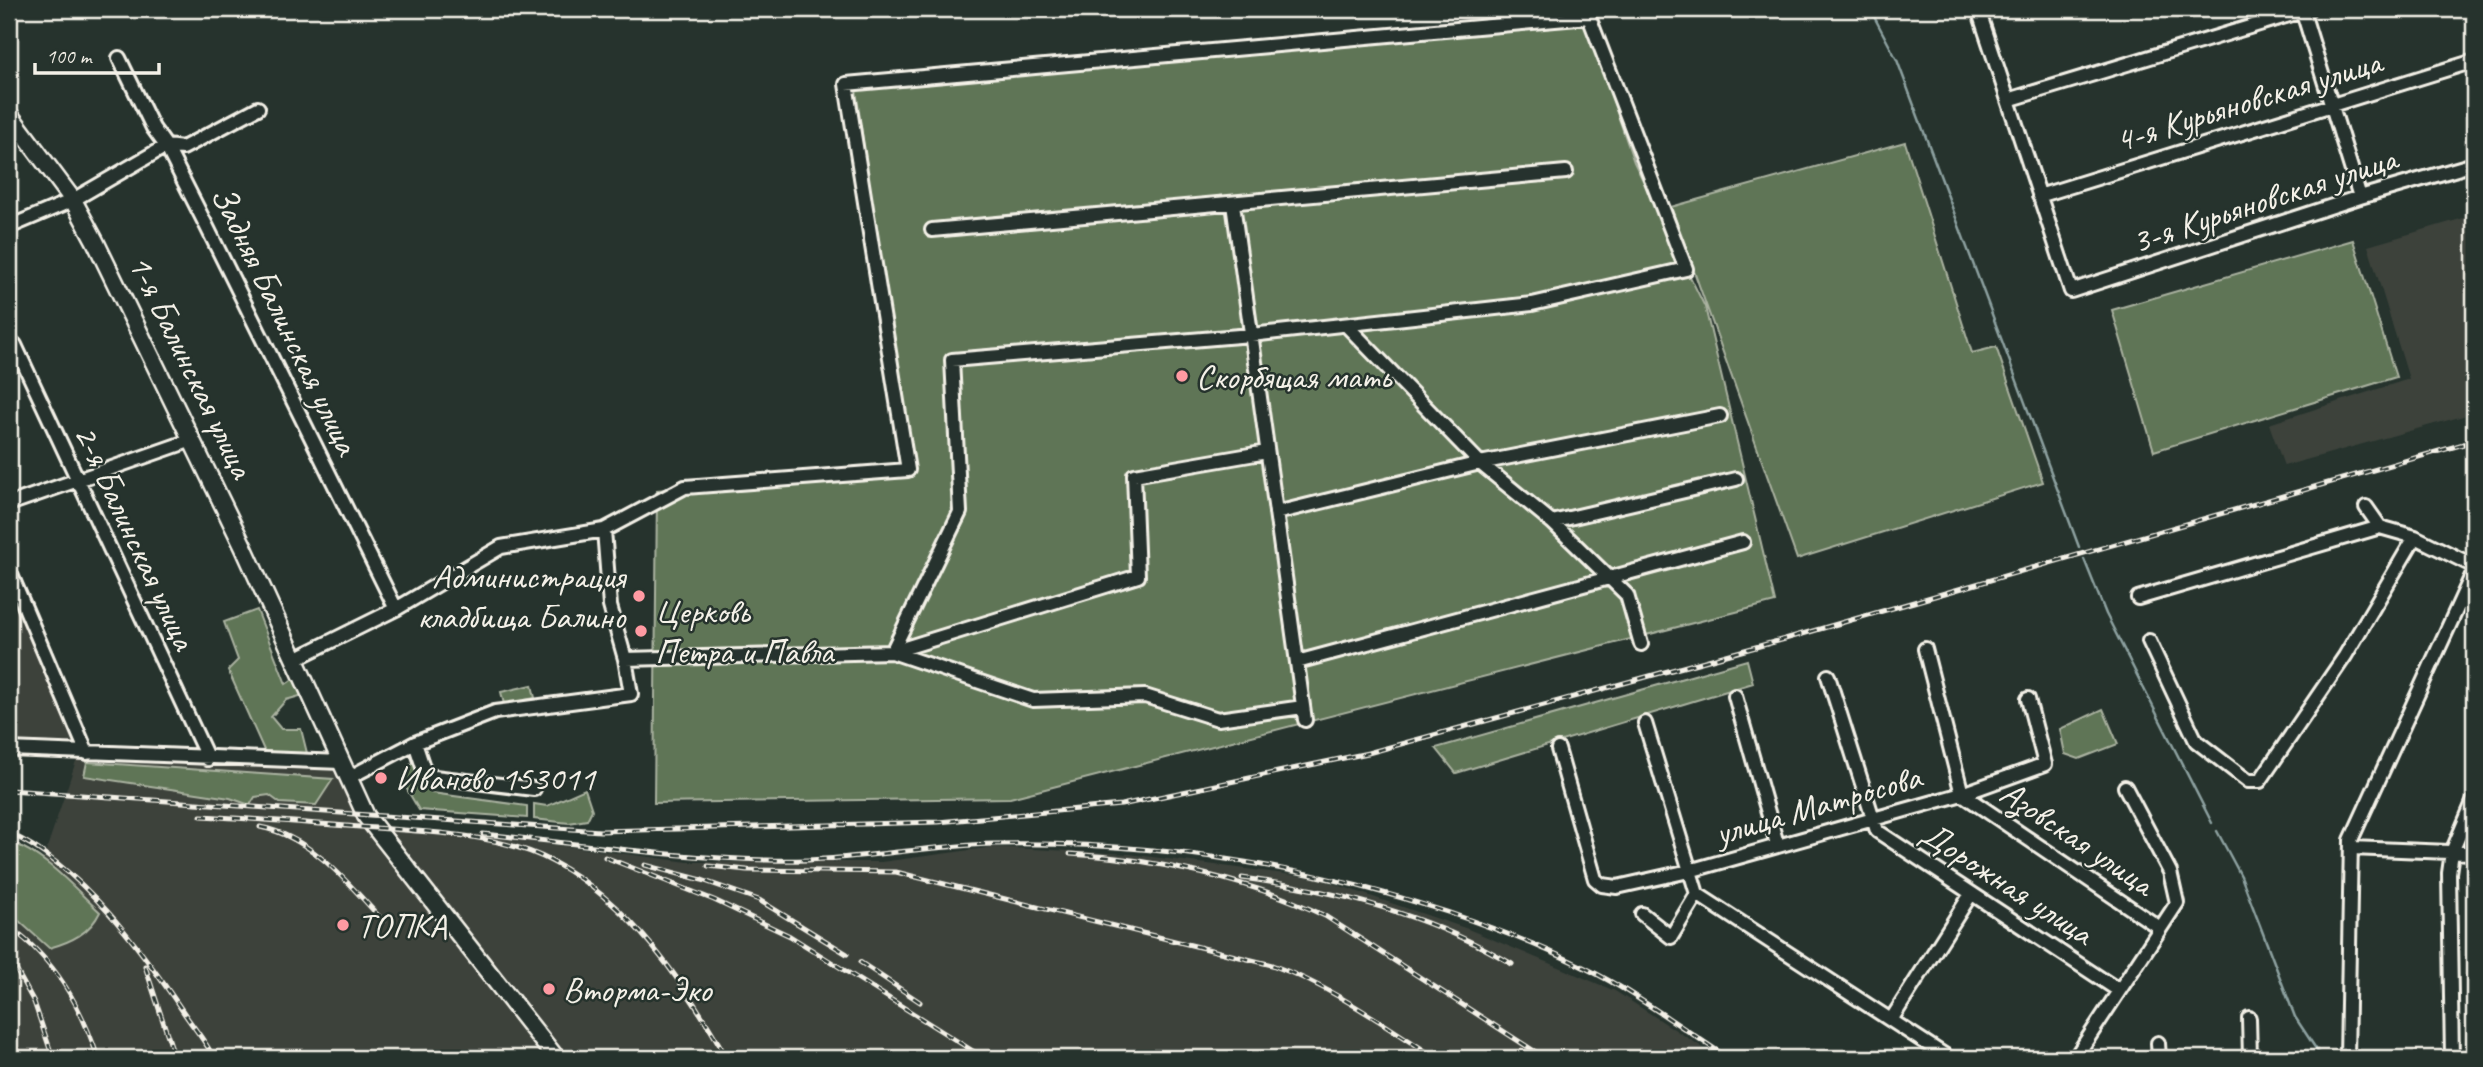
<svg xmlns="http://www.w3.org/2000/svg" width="2483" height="1067" font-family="Caveat,sans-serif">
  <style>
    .built { fill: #3c423b }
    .green { fill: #5f7457; stroke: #aab2a0; stroke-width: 2 }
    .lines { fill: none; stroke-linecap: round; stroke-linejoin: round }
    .stream { stroke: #8da1a0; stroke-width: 2.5 }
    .minor-casing { stroke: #f4f1e8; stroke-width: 18 }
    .major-casing { stroke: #f4f1e8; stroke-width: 21 }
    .minor { stroke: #26332d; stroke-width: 12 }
    .major { stroke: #26332d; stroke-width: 16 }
    .rail-casing { stroke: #f4f1e8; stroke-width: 5 }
    .rail { stroke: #26332d; stroke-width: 2.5; stroke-dasharray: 8; stroke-linecap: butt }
    .poi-dot { fill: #ff9aa2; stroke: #26332d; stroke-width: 2.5 }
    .labels { text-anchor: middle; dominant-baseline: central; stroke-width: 5; stroke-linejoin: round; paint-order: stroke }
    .street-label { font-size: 35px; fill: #f4f1e8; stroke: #26332d }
    .poi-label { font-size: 35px; fill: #f4f1e8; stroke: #26332d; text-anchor: start }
  </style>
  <rect width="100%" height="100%" fill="#26332d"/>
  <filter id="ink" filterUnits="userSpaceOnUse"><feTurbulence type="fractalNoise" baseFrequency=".0143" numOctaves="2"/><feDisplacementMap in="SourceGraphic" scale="14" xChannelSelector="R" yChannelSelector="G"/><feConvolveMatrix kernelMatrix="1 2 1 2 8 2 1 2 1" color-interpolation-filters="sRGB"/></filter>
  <g filter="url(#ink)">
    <path class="built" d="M 2474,215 L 2474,413 L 2284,466 L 2269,424 L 2409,379 L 2368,246 Z
      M 9,578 L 83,749 L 9,745 Z
      M 77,758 L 341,768 L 547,1058 L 9,1058 L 9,961 Z
      M 380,831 L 466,833 L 688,862 L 881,862 L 993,847 L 1129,854 L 1317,878 L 1468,929 L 1615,991 L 1719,1058 L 560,1058 Z"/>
    <path class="green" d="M 1586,22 L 1634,162 L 1705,307 L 1775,602 L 1010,798 L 654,803 L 657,490 L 908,470 L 856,90 Z
      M 1905,142 L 1972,353 L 1996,347 L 2043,482 L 1797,559 L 1671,207 Z
      M 2353,240 L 2396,377 L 2154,451 L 2112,310 Z
      M 257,610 L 286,684 L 296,677 L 307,694 L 286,700 L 271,717 L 281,729 L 301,729 L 307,753 L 295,759 L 267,757 L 228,670 L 238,660 L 224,622 Z
      M 1747,660 L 1753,683 L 1456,773 L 1436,748 Z
      M 532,685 L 535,698 L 504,704 L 501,692 Z
      M 2103,709 L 2118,744 L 2079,759 L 2065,754 L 2060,729 Z
      M 87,762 L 333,779 L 316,805 L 280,803 L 269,795 L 255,797 L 250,805 L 230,798 L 84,776 Z
      M 416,762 L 432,793 L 527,806 L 527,818 L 419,810 L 402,781 L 408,766 Z
      M 585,789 L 592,810 L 587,820 L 569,823 L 534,819 L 534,804 L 547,806 Z
      M 9,841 C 46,855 72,886 100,912 C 90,933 71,942 49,948 L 9,912 Z"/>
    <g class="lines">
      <path class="stream" d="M 1870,9 L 1897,60 L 2079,547
        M 2084,559 L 2106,614 L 2212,823
        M 2217,831 L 2241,876 L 2295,1017 L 2322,1058"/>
      <g class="minor-casing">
        <path id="minor" d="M 1978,9 L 2071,291 L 2360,197 L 2474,164
          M 2302,9 L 2360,197
          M 119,58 L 153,128 L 166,146 L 207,227 L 396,609
          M 2008,100 L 2309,9
          M 2039,196 L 2474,61
          M 1233,204 L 1305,720
          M 9,227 L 73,200 L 166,146 L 183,148 L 258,108
          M 932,230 L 1566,172
          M 1346,325 L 1480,463 L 1552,522 L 1627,595 L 1641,644
          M 9,340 L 15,345 L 208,759
          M 9,504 L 192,440
          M 2366,507 L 2380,527 L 2415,537 L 2474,566
          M 1276,513 L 1480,463 L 1720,416
          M 1552,522 L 1736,479
          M 604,530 L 685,487 L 908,470 L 846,84 L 1589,17 L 1686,269 L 1532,304 L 1251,335 L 952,360 L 960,512 L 892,652
          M 9,570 L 87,753
          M 2138,598 L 2380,527
          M 2149,641 L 2196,741 L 2248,781 L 2260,781 L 2345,656 L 2415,537
          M 1925,649 L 1962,794 L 2160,928
          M 892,652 L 1138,576 L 1134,475 L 1267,452
          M 295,659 L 396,609 L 501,547 L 604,530 L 610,606 L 625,659 L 631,694 L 495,712 L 415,743 L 348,778
          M 625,659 L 892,652 L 1033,700 L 1145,696 L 1218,719 L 1303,707
          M 1297,662 L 1743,542
          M 1828,676 L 1877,831 L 2118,990
          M 1735,696 L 1777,844
          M 1645,723 L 1697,894 L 1949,1058
          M 415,743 L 426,776 L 534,789
          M 9,749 L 341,762
          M 1558,749 L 1595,879 L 1602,885 L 1617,887 L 1689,871 L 1962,794 L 2045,764 L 2028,699
          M 2351,848 L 2474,853
          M 1642,914 L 1671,937 L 1697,894
          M 2249,1018 L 2250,1058
          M 1891,1020 L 1971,894
          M 2158,1043 L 2159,1058
          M 2075,1058 L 2177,903 L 2170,872 L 2125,787
          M 2347,1058 L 2351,840 L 2474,571
          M 2452,1058 L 2449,873 L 2452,852 L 2474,800"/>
      </g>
      <g class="major-casing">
        <path id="major" d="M 9,114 L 73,200 L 95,241 L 243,546 L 366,816 L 556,1058"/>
      </g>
      <use href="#minor" class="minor"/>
      <use href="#major" class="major"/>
      <g class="rail-casing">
        <path id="rail" d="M 9,790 L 600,831 L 938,822 L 1121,805 L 1368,753 L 1785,639 L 2474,441
          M 201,816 C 254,819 307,823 360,827 C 420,831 500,833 553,862 C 631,903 685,984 727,1058
          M 260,827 C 312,837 349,884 383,921
          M 9,833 C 81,866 141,949 184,1013 C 194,1028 206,1042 214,1058
          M 483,834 C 577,843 672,858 767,860 C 844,863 918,846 994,844 C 1149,841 1299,863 1447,912 C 1506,932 1566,955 1620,987 C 1656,1009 1692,1034 1728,1058
          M 1070,854 C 1151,858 1252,880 1325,916 L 1545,1058
          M 605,857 L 714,900 L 790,936 L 984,1058
          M 645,865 L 702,880 L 759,900 L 847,954
          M 708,866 L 747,870 L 896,872 L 1272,965 C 1332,987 1383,1024 1436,1058
          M 1242,878 C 1336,890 1430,915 1512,964
          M 9,927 C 55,959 81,1006 98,1058
          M 9,957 L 34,1002 L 53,1058
          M 860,962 L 920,1002
          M 145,966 L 175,1058"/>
      </g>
      <use href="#rail" class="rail"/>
    </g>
  </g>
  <g class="poi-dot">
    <circle cx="1182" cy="376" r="7"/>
    <circle cx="639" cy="596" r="7"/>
    <circle cx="641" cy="631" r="7"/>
    <circle cx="381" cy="778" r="7"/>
    <circle cx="343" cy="925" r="7"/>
    <circle cx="549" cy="989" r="7"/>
  </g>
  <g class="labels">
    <g class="street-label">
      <text transform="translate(2248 101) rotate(-17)">4-я Курьяновская улица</text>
      <text transform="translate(2264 200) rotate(-18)">3-я Курьяновская улица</text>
      <text transform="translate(285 320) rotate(64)">Задняя Балинская улица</text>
      <text transform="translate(191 366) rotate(64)">1-я Балинская улица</text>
      <text transform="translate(135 537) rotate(65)">2-я Балинская улица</text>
      <text transform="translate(1818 805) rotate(-16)">улица Матросова</text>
      <text transform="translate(2077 838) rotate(34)">Азовская улица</text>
      <text transform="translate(2007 883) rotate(33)">Дорожная улица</text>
    </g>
    <g class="poi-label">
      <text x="1196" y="376">Скорбящая мать</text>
      <text x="625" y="576" text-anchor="end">Администрация<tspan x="625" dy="40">кладбища Балино</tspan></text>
      <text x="655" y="611">Церковь<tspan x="655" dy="40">Петра и Павла</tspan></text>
      <text x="395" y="778">Иваново 153011</text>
      <text x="357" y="925">ТОПКА</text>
      <text x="563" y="989">Вторма-Эко</text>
    </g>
  </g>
  <rect width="2483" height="1067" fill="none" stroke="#26332d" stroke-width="35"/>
  <rect x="18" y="18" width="2448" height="1032" fill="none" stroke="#f4f1e8" stroke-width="2.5" filter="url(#ink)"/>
  <path d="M35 63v10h124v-10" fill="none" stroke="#f4f1e8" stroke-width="3.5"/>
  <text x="46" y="63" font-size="21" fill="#f4f1e8" stroke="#26332d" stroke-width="5" paint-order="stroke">100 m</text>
</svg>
